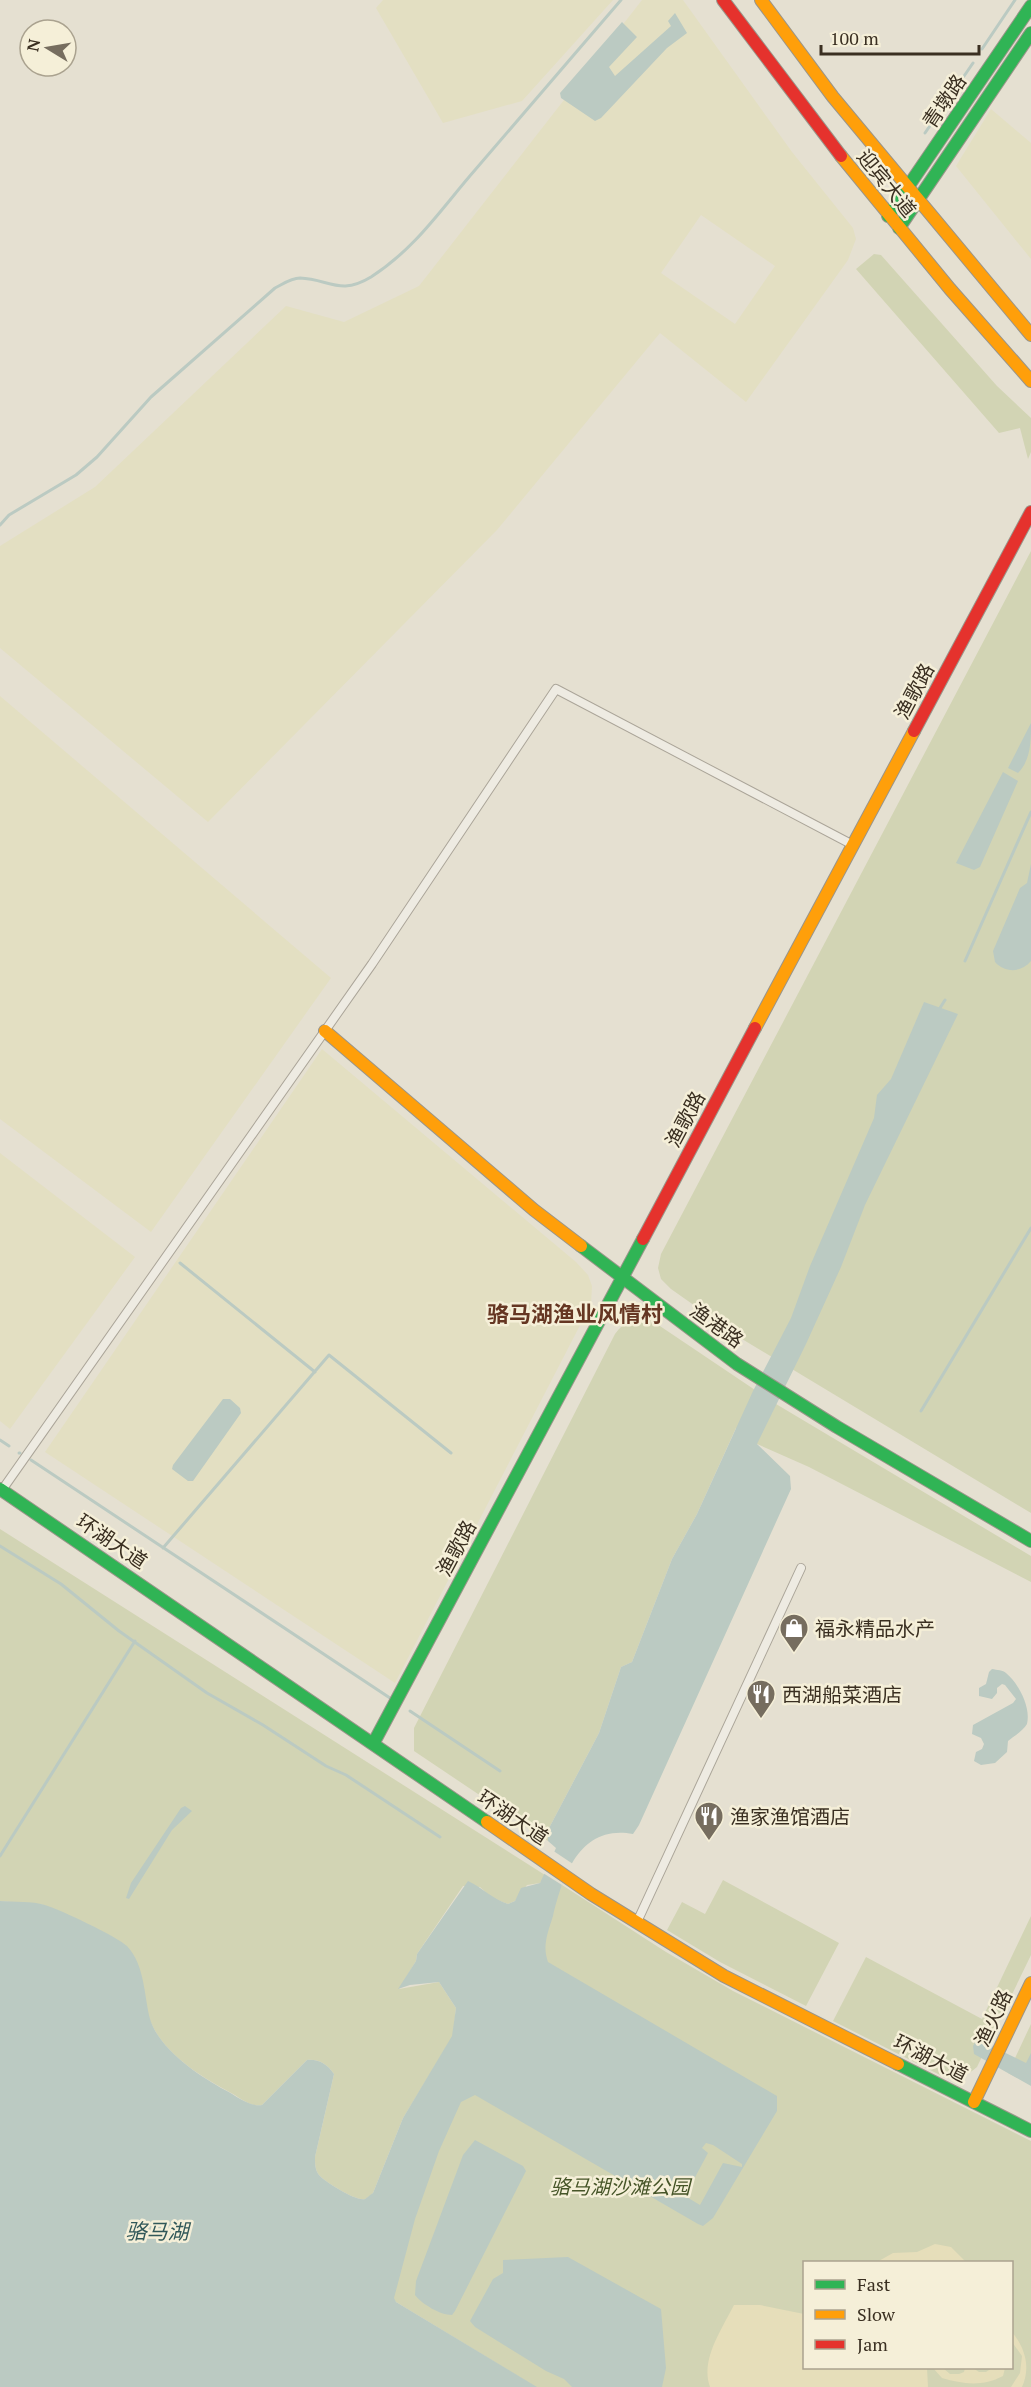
<svg xmlns="http://www.w3.org/2000/svg" width="1031" height="2387" font-family="'PT Serif','Noto Sans SC',serif">
  <style>
    .farmland { fill: #e3dfc2; fill-rule: evenodd }
    .green { fill: #d2d4b4; fill-rule: evenodd }
    .sand { fill: #e6deba }
    .water { fill: #bbcac2; fill-rule: evenodd }
    .pier { fill: #e5e0d1 }
    .lines { fill: none; stroke-linecap: round; stroke-linejoin: round }
    .stream { stroke: #bbcac2; stroke-width: 3 }
    .street-casing { stroke: #aba599; stroke-width: 10 }
    .fast-casing { stroke: #9a958a; stroke-width: 14 }
    .slow-casing { stroke: #9a958a; stroke-width: 14 }
    .jam-casing { stroke: #9a958a; stroke-width: 14 }
    .street { stroke: #eeebe2; stroke-width: 8 }
    .fast { stroke: #30b455; stroke-width: 12 }
    .slow { stroke: #ff9f0a; stroke-width: 12 }
    .jam { stroke: #e5322d; stroke-width: 12 }
    .labels { text-anchor: middle; dominant-baseline: central; stroke-width: 5; stroke-linejoin: round; paint-order: stroke }
    .street-label { font-size: 20px; fill: #3a2f21; stroke: #f5efd8 }
    .poi-label { font-size: 20px; fill: #3a2f21; stroke: #f5efd8; text-anchor: start }
    .park-label { font-size: 20px; font-style: italic; fill: #465528; stroke: #f5efd8 }
    .water-label { font-size: 21px; font-style: italic; fill: #315859; stroke: #f5efd8 }
    .quarter-label { font-size: 22px; font-weight: bold; fill: #653622; stroke: #f5efd8 }
  </style>
  <rect width="100%" height="100%" fill="#e5e0d1"/>
  <path class="farmland" d="M 383,0 L 613,0 L 522,101 L 443,123 L 376,8 Z
    M 642,0 L 683,0 L 792,152 L 853,228 L 856,239 L 848,260 L 746,402 L 660,333 L 497,530 L 208,822 L 0,648 L 0,546 L 95,487 L 286,306 L 344,322 L 419,286 ZM 701,215 L 775,266 L 735,324 L 661,273 Z
    M 991,109 L 1031,143 L 1031,259 L 956,166 Z
    M 0,696 L 331,978 L 151,1232 L 0,1119 Z
    M 322,1049 L 576,1262 L 588,1275 L 592,1286 L 591,1304 L 395,1683 L 45,1452 Z
    M 0,1153 L 135,1257 L 10,1429 L 0,1421 Z"/>
  <path class="green" d="M 874,254 L 881,255 L 997,386 L 1031,418 L 1031,452 L 1028,459 L 1020,428 L 999,433 L 856,269 Z
    M 1031,551 L 1031,1513 L 742,1339 L 671,1289 L 661,1279 L 658,1268 L 661,1254 Z
    M 648,1318 L 776,1404 L 1031,1556 L 1031,1582 L 809,1467 L 757,1444 L 736,1428 L 697,1514 L 672,1559 L 632,1662 L 621,1667 L 599,1733 L 548,1830 L 548,1841 L 414,1751 L 414,1728 L 615,1334 C 625,1321 632,1318 648,1318 Z
    M 0,1529 L 545,1875 L 540,1883 L 527,1885 L 515,1901 L 508,1904 L 492,1898 L 480,1887 L 463,1886 L 417,1954 L 416,1961 L 399,1989 L 439,1982 L 456,2008 L 453,2036 L 403,2118 L 373,2193 C 372,2194 367,2199 365,2199 C 357,2202 325,2182 319,2175 C 315,2170 315,2163 315,2157 L 334,2074 C 327,2064 319,2059 307,2060 L 262,2105 C 251,2107 243,2100 233,2094 C 202,2077 166,2056 151,2023 C 143,2005 142,1977 134,1956 L 44,1905 L 0,1901 Z
    M 723,1880 L 839,1943 L 806,2006 L 720,1962 L 667,1930 L 682,1902 L 705,1914 Z
    M 562,1885 L 666,1952 L 733,1991 L 1031,2141 L 1031,2387 L 536,2387 L 396,2302 L 380,2287 L 426,2125 ZM 804,2262 L 1012,2262 L 1012,2368 L 804,2368 Z
    M 1031,1916 L 1031,1955 L 977,2067 C 967,2076 959,2078 946,2078 L 833,2021 L 866,1957 L 982,2019 Z
    M 1031,2024 L 1031,2085 L 1008,2073 Z"/>
  <path class="sand" d="M 935,2244 L 951,2247 L 966,2262 L 877,2262 L 893,2253 L 917,2252 Z
    M 734,2305 L 760,2305 L 804,2314 L 804,2368 L 927,2368 L 928,2387 L 710,2387 C 700,2360 722,2329 734,2305 Z
    M 1012,2332 C 1025,2348 1031,2367 1022,2387 L 1011,2387 L 1020,2373 L 1022,2356 L 1012,2342 Z
    M 933,2368 L 943,2368 L 950,2374 L 959,2374 L 964,2372 L 965,2368 L 973,2368 L 979,2372 L 986,2372 L 992,2368 L 1005,2368 L 1003,2376 C 982,2387 963,2384 942,2378 Z"/>
  <path class="water" d="M 675,13 L 687,33 L 667,48 L 601,118 L 595,121 L 561,98 L 560,93 L 622,22 L 637,37 L 609,67 L 615,76 L 671,26 L 668,21 Z
    M 1031,723 C 1031,741 1031,760 1018,773 L 1008,768 Z
    M 1003,772 L 1018,781 L 980,867 L 974,870 L 956,863 Z
    M 1031,864 L 1031,961 C 1021,973 1005,973 995,962 L 993,951 L 1020,888 L 1027,883 Z
    M 924,1002 L 958,1014 L 865,1205 L 841,1267 L 806,1344 L 757,1444 L 790,1476 L 791,1489 L 639,1825 L 633,1834 C 580,1824 563,1875 553,1916 C 548,1932 542,1946 548,1962 L 777,2096 L 777,2111 L 713,2218 L 703,2226 L 698,2224 L 475,2095 L 461,2102 L 439,2151 L 415,2219 L 394,2298 L 396,2302 L 537,2387 L 0,2387 L 0,1901 C 14,1902 32,1901 45,1905 C 61,1910 116,1936 127,1946 C 145,1965 144,1996 150,2019 C 159,2049 199,2076 225,2090 C 237,2096 249,2107 262,2105 L 307,2060 C 319,2059 327,2064 334,2074 L 315,2157 C 315,2163 315,2170 319,2175 C 325,2182 357,2202 365,2199 C 367,2198 371,2194 373,2193 L 403,2118 L 452,2036 L 456,2008 L 439,1982 L 410,1985 L 398,1989 L 416,1961 L 417,1954 L 468,1881 C 483,1888 492,1899 508,1904 L 515,1901 L 521,1888 L 540,1883 L 556,1848 L 548,1841 L 548,1830 L 599,1733 L 621,1667 L 632,1662 L 672,1559 L 697,1514 L 753,1391 L 791,1318 L 810,1266 L 874,1118 L 877,1095 L 891,1079 ZM 706,2143 L 713,2145 L 742,2164 L 742,2167 L 723,2163 L 700,2205 L 685,2196 L 708,2153 L 702,2148 Z
    M 223,1399 L 230,1399 L 240,1408 L 241,1413 L 193,1481 L 188,1481 L 172,1469 L 173,1465 Z
    M 992,1669 C 997,1670 1003,1670 1006,1673 C 1019,1684 1031,1707 1027,1724 C 1023,1731 1014,1736 1008,1741 L 1007,1752 L 995,1763 L 981,1765 L 974,1761 L 976,1752 L 982,1749 L 984,1744 L 981,1738 L 972,1734 L 973,1725 L 1013,1703 L 1016,1699 L 1005,1685 L 1002,1684 L 997,1688 L 997,1693 L 992,1699 L 979,1696 L 979,1688 L 986,1684 L 989,1672 Z
    M 185,1806 L 192,1811 L 172,1830 L 129,1899 L 126,1898 L 131,1883 L 181,1808 Z
    M 977,2039 L 1026,2063 L 1031,2053 L 1031,2086 L 974,2054 L 973,2046 Z
    M 475,2140 L 523,2166 L 526,2171 L 455,2311 L 452,2315 C 440,2315 422,2304 415,2295 L 416,2281 L 463,2155 Z
    M 568,2257 L 661,2309 L 666,2368 L 662,2387 L 572,2387 L 564,2379 L 546,2371 L 475,2327 L 470,2321 L 493,2279 L 503,2273 L 503,2260 Z"/>
  <path class="pier" d="M 552,1850 L 573,1864 L 562,1885 L 543,1873 Z"/>
  <g class="lines">
    <path class="stream" d="M 982,49 L 1015,0
      M 925,133 L 973,63
      M 0,525 L 9,515 L 76,475 L 97,457 L 151,397 L 275,288 C 283,284 291,278 300,278 C 329,279 340,296 371,277 C 416,248 441,209 475,170 C 524,113 572,57 621,0
      M 965,961 L 1031,812
      M 940,1008 L 945,1000
      M 180,1263 L 315,1372
      M 921,1411 L 1031,1228
      M 0,1440 L 9,1446
      M 19,1453 L 20,1453
      M 31,1460 L 393,1700
      M 0,1546 L 61,1584 L 119,1631 L 207,1693 L 263,1725 L 326,1766 L 346,1775 L 440,1837
      M 163,1548 L 329,1355 L 451,1453
      M 410,1711 L 500,1771
      M 0,1856 L 135,1641"/>
    <g class="street-casing">
      <path id="street" d="M 2,1490 L 372,964 L 556,689 L 853,845
        M 637,1922 L 801,1568"/>
    </g>
    <g class="fast-casing">
      <path id="fast" d="M 888,216 L 1031,6
        M 899,228 L 1031,33
        M 581,1246 L 737,1364 L 837,1427 L 1031,1541
        M 0,1489 L 487,1822
        M 373,1744 L 643,1239
        M 898,2064 L 1031,2131"/>
    </g>
    <g class="slow-casing">
      <path id="slow" d="M 761,0 L 833,97 L 1031,335
        M 841,156 L 950,289 L 1031,381
        M 755,1028 L 914,731
        M 325,1031 L 534,1210 L 581,1246
        M 487,1822 L 591,1894 L 724,1976 L 898,2064
        M 974,2102 L 1031,1983"/>
    </g>
    <g class="jam-casing">
      <path id="jam" d="M 723,0 L 841,156
        M 914,731 L 1031,512
        M 643,1239 L 755,1028"/>
    </g>
    <use href="#street" class="street"/>
    <use href="#fast" class="fast"/>
    <use href="#slow" class="slow"/>
    <use href="#jam" class="jam"/>
  </g>
  <defs>
    <g id="shop-pin" transform="scale(1.5)"><path d="M0 17L-7.5 6A9.5 9.5 0 1 1 7.5 6Z" fill="#766d5f" stroke="#f5efd8"/><path d="M-5-2.5h2.3a2.7 3.5 0 0 1 5.4 0H5L5.5 6h-11ZM-1.5-2.5h3a1.5 2.3 0 0 0-3 0Z" fill="#fff"/></g>
    <g id="restaurant-pin" transform="scale(1.5)"><path d="M0 17L-7.5 6A9.5 9.5 0 1 1 7.5 6Z" fill="#766d5f" stroke="#f5efd8"/><path d="M-5-6h1v4h1v-4h1v4h1v-4h1v5L-1.5 .5V6h-2V.5L-5-1ZM5-6V6H3V1.5H1.5Q1.5-4 5-6Z" fill="#fff"/></g>
  </defs>
  <g fill-rule="evenodd">
    <use href="#shop-pin" x="794" y="1628"/>
    <use href="#restaurant-pin" x="761" y="1694"/>
    <use href="#restaurant-pin" x="709" y="1816"/>
  </g>
  <g class="labels">
    <g class="street-label">
      <text transform="translate(944 101) rotate(-56)">青墩路</text>
      <text transform="translate(887 183) rotate(51)">迎宾大道</text>
      <text transform="translate(914 691) rotate(-62)">渔歌路</text>
      <text transform="translate(685 1119) rotate(-62)">渔歌路</text>
      <text transform="translate(717 1325) rotate(36)">渔港路</text>
      <text transform="translate(112 1541) rotate(34)">环湖大道</text>
      <text transform="translate(456 1548) rotate(-62)">渔歌路</text>
      <text transform="translate(513 1817) rotate(34)">环湖大道</text>
      <text transform="translate(993 2018) rotate(-65)">渔火路</text>
      <text transform="translate(931 2058) rotate(27)">环湖大道</text>
    </g>
    <g class="poi-label">
      <text x="815" y="1628">福永精品水产</text>
      <text x="782" y="1694">西湖船菜酒店</text>
      <text x="730" y="1816">渔家渔馆酒店</text>
    </g>
    <g class="park-label">
      <text x="620" y="2186">骆马湖沙滩公园</text>
    </g>
    <g class="water-label">
      <text x="157" y="2231">骆马湖</text>
    </g>
    <g class="quarter-label">
      <text x="575" y="1313">骆马湖渔业风情村</text>
    </g>
  </g>
  <rect x="803" y="2261" width="210" height="108" fill="#f5efd8" stroke="#aaa28f" stroke-width="1.5"/>
  <rect x="815" y="2280" width="30" height="9" fill="#30b455" stroke="#aaa28f" stroke-width="1.5"/>
  <text x="857" y="2291" font-size="18" fill="#3a2f21">Fast</text>
  <rect x="815" y="2310" width="30" height="9" fill="#ff9f0a" stroke="#aaa28f" stroke-width="1.5"/>
  <text x="857" y="2321" font-size="18" fill="#3a2f21">Slow</text>
  <rect x="815" y="2340" width="30" height="9" fill="#e5322d" stroke="#aaa28f" stroke-width="1.5"/>
  <text x="857" y="2351" font-size="18" fill="#3a2f21">Jam</text>
  <g transform="translate(48 48) rotate(281)"><circle r="28" fill="#f5efd8" stroke="#aaa28f" stroke-width="1.5"/>
  <path d="M0-4.5L10 22L0 15L-10 22Z" fill="#766d5f"/>
  <text y="-9" font-size="16" font-weight="bold" text-anchor="middle" fill="#3a2f21">N</text>
  </g>
  <path d="M821 45v9h158v-9" fill="none" stroke="#3a2f21" stroke-width="3"/>
  <text x="830" y="45" font-size="18" fill="#3a2f21" stroke="#f5efd8" stroke-width="4.5" paint-order="stroke">100 m</text>
</svg>
